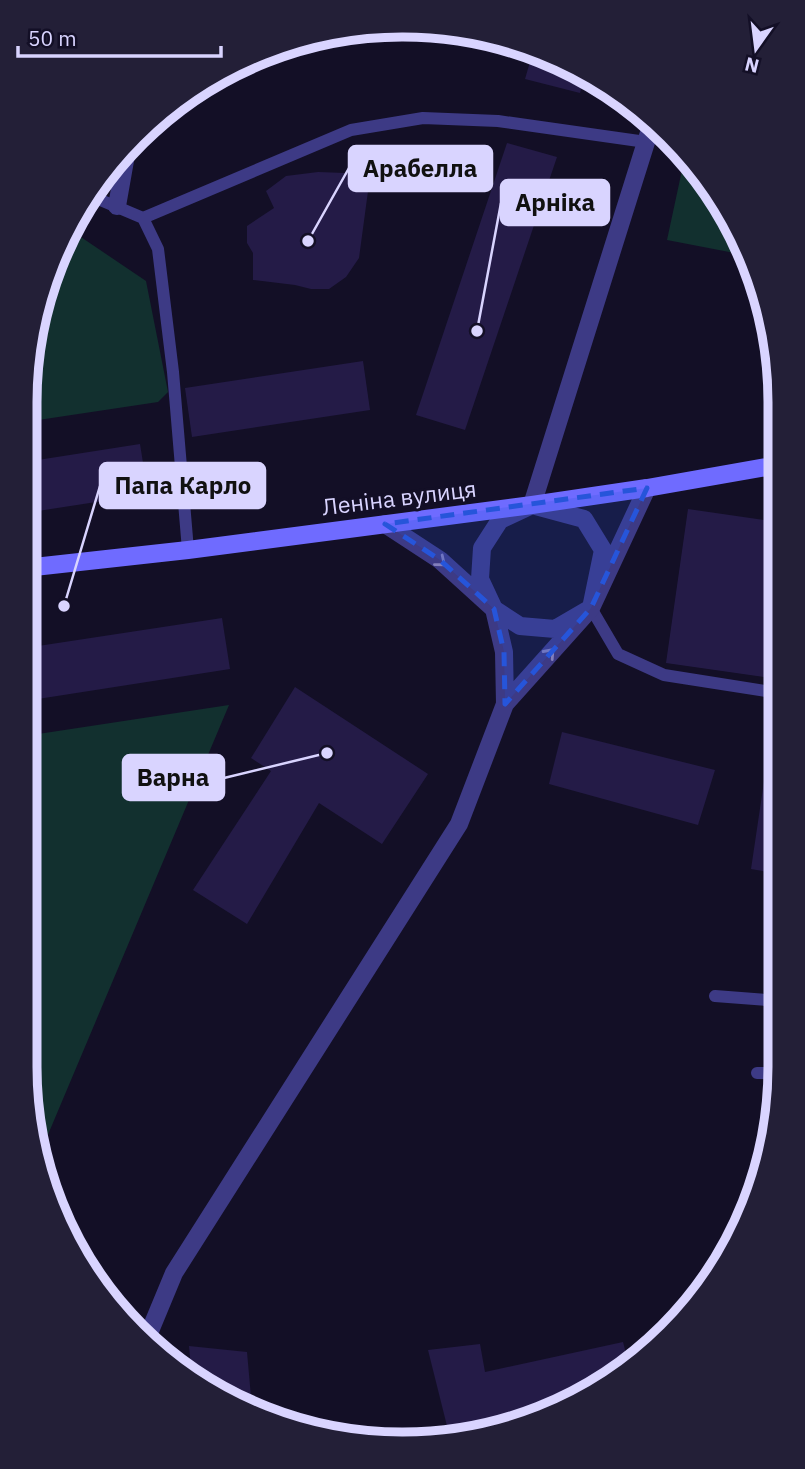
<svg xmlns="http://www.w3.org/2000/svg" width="805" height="1469" font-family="'IBM Plex Sans',sans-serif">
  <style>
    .green { fill: #12302f }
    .building { fill: #241b47 }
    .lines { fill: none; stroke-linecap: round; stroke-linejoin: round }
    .lane { stroke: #3d3a85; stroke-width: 12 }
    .street { stroke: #3d3a85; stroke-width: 18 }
    .secondary { stroke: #6f6bff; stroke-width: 18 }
    .oneway { stroke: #837fbc }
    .marked { fill: #2655da; fill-opacity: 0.2; stroke: #2655da; stroke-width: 5; stroke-dasharray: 14 9; stroke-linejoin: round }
    .labels { text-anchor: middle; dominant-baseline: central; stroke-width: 6; stroke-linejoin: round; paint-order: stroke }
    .street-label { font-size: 23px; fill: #d9d4ff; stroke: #130f26 }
    .rim { fill: none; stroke: #d9d4ff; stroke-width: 9 }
    .leader { fill: none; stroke: #d9d4ff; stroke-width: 2.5 }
    .callout-dot { fill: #d9d4ff; stroke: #130f26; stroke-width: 2.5 }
    .callout { fill: #d9d4ff; stroke: #d9d4ff; stroke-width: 2.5 }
    .callout-label { font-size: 24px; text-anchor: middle; font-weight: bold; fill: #111 }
  </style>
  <rect width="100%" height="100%" fill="#130f26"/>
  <path class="green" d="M 685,156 L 717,192 L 750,256 L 667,240 Z
    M 69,229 L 146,281 L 168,392 L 158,402 L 25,422 L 25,378 L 37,304 Z
    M 229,705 L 39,1156 L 25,1066 L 25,736 Z"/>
  <path class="building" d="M 532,55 L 585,73 L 580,93 L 525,79 Z
    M 507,143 L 557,157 L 465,430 L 416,415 Z
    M 371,169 L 359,258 L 346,277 L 329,289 L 311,289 L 295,285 L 253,280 L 253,253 L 247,243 L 247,226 L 274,208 L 266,191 L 286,176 L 318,172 L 345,173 Z
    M 363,361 L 370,410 L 192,437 L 185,388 Z
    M 140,444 L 148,494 L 25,513 L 25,462 Z
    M 688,509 L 778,522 L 778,679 L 666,663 Z
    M 222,618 L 230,669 L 25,701 L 25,648 Z
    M 295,687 L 428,774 L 382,844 L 319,803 L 247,924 L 193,890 L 271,771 L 251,758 Z
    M 562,732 L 715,770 L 698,825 L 549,784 Z
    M 766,768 L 779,769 L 779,874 L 751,869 Z
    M 623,1342 L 629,1365 L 548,1416 L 450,1438 L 428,1350 L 480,1344 L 485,1372 Z
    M 189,1346 L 247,1352 L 252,1408 L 192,1380 Z"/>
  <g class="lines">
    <path class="lane" d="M 91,196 L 143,218 L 158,249 L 173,372 L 188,550
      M 143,218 L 351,130 L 423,118 L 498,121 L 646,142
      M 591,608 L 618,654 L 664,675 L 778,693
      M 715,996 L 779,1001
      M 757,1073 L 780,1073"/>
    <path class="street" d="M 117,206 L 126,155
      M 532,505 L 653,120
      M 532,505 L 584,519 L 603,550 L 591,608 L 555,629 L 520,626 L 494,609 L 480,579 L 482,548 L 500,520 Z
      M 385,524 L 440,560 L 494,609 L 504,652 L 505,704
      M 147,1338 L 174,1273 L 459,824 L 505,704 L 591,608 L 647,488"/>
    <path class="secondary" d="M 25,568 L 188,550 L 532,505 L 647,488 L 778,465"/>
  </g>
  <defs><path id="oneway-chevron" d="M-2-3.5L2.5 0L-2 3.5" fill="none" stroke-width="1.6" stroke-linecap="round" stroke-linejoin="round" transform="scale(1.75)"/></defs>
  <g class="oneway">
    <use href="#oneway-chevron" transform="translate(441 562) rotate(39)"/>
    <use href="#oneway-chevron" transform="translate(550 653) rotate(-48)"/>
  </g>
  <path class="marked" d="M 647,488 L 591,608 L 505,704 L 504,652 L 494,609 L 440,560 L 385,524 Z"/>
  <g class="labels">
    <g class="street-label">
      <text transform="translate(399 497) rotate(-7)">Леніна вулиця</text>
    </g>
  </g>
  <path d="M0 0H805V1469H0ZM402 37H403A365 365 0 0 1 768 402V1067A365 365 0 0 1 403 1432H402A365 365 0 0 1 37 1067V402A365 365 0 0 1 402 37Z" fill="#231f37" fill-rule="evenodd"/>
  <path class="rim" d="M402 37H403A365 365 0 0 1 768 402V1067A365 365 0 0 1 403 1432H402A365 365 0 0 1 37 1067V402A365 365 0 0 1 402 37Z"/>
  <path class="leader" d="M308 241L349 168M477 331L501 203M64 606L100 486M327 753L224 778"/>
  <g class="callout-dot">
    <circle cx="308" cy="241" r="7"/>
    <circle cx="477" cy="331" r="7"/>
    <circle cx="64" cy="606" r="7"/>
    <circle cx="327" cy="753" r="7"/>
  </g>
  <g class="callout">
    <rect x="349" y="146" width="143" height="45" rx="7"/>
    <rect x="501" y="180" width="108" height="45" rx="7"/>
    <rect x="100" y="463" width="165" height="45" rx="7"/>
    <rect x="123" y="755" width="101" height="45" rx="7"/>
  </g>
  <g class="callout-label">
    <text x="420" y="177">Арабелла</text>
    <text x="555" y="211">Арніка</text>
    <text x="183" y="494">Папа Карло</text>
    <text x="173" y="786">Варна</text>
  </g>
  <g transform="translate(756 49) rotate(194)" stroke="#130f26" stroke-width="5" paint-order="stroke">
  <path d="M0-5L12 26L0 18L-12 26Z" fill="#d9d4ff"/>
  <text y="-10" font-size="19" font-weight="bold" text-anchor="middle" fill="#d9d4ff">N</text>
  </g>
  <path d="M18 46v10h203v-10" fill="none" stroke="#d9d4ff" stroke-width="3.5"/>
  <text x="28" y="46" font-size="21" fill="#d9d4ff" stroke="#130f26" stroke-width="5" paint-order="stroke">50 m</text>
</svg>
